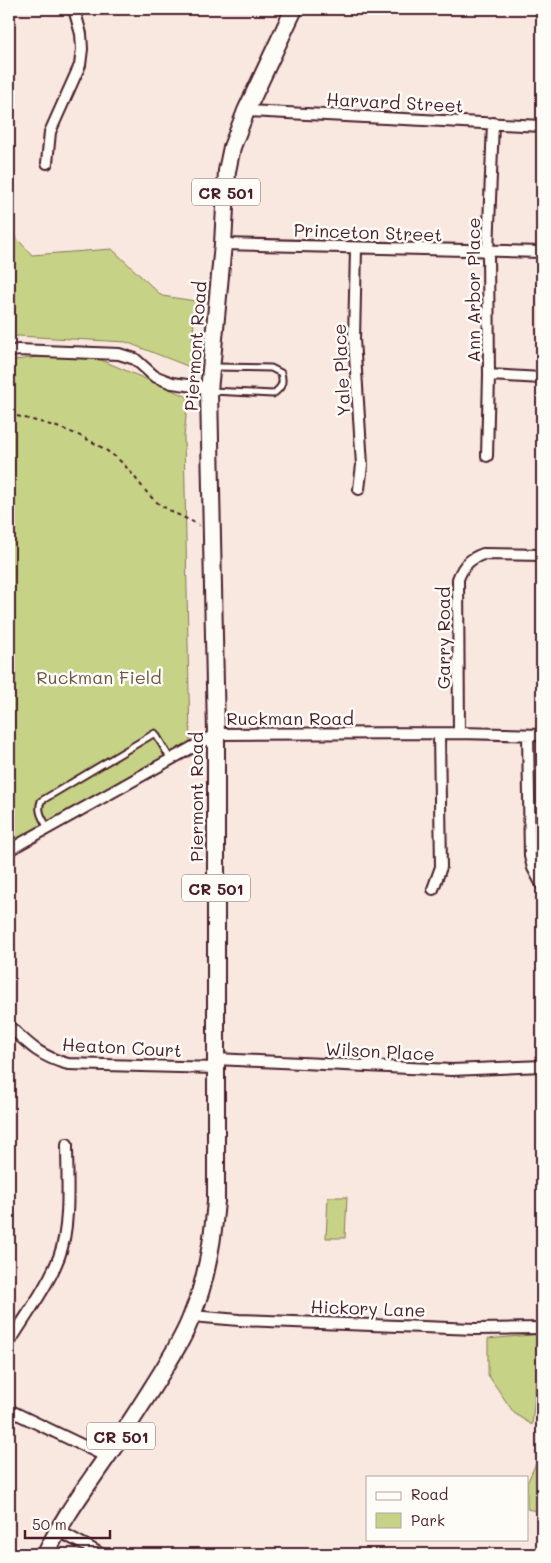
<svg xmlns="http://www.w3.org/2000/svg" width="551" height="1563" font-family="Mali,sans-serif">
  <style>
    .green { fill: #c6d285; stroke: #887858 }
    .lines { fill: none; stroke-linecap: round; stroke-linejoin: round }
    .service-casing { stroke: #4a1f2b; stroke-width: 9 }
    .minor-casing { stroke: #4a1f2b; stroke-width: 14 }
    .primary-casing { stroke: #4a1f2b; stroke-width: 20 }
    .path { stroke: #4a1f2b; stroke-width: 2; stroke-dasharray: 4 4; stroke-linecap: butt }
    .service { stroke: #fdfcf7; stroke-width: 5 }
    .minor { stroke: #fdfcf7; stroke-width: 10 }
    .primary { stroke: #fdfcf7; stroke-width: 16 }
    .labels { text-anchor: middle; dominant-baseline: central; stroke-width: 5; stroke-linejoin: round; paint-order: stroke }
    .shield { fill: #fdfcf7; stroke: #806168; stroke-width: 1 }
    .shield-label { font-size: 16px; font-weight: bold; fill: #4a1f2b }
    .street-label { font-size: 18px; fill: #4a1f2b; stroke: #fdfcf7 }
    .park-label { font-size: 18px; fill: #6f5546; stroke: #fdfcf7 }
  </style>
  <rect width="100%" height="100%" fill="#f9e8df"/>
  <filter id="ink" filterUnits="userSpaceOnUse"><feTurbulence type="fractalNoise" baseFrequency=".02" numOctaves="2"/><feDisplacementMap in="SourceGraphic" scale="10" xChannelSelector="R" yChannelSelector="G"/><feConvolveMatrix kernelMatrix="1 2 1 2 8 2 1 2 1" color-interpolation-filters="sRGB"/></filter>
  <g filter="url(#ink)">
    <path class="green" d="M 9,230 L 32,255 L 112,249 L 162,296 L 196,301 L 190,367 L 126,342 L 18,336 L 9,339 Z
      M 80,351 L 188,397 L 184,437 L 190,744 L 9,847 L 9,361 Z
      M 328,1197 L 347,1197 L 345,1238 L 326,1238 Z
      M 541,1334 L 532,1425 L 514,1413 L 488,1375 L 488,1339 Z
      M 542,1450 L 542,1512 L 527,1509 L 527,1483 Z"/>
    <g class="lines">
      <g class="service-casing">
        <path id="service" d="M 212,391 L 273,394 C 281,388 284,384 281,373 L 271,368 L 215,367
          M 48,828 C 43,819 37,812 41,801 L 155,733 L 170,758"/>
      </g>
      <g class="minor-casing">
        <path id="minor" d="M 246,111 L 542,126
          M 47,163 L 50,132 L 80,65 L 82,49 L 81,34 L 74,9
          M 223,244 L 542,252
          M 356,249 L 354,339 L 362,465 L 359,489
          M 9,352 L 18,350 L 119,354 L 135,359 L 154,376 L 172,383 L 209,388
          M 489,375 L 542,378
          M 487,456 L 489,375 L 488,251 L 493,123
          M 459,733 L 458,579 C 463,566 469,559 483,554 L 542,555
          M 528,735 L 530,856 L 533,868 L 542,885
          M 9,850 L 216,734 L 459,733 L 542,735
          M 433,889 L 441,867 L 439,734
          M 9,1026 C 29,1045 41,1057 68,1064 L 216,1068
          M 216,1059 L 452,1070 L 542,1066
          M 192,1316 L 239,1320 L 475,1329 L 542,1328
          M 9,1343 C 25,1317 48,1286 59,1257 C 71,1226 67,1177 67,1144
          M 9,1410 L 107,1457
          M 57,1530 L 101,1554"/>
      </g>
      <g class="primary-casing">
        <path id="primary" d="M 46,1554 C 62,1519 84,1490 106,1458 C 126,1430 144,1401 162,1372 C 173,1354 185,1335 192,1315 C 207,1279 213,1240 216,1201 L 216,734 L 209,391 L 223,244 L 227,171 L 232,147 L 246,111 L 294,9"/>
      </g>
      <path class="path" d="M 9,414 C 48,424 81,431 114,456 C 132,469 143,492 158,503 C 170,512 186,518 199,525"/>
      <use href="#service" class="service"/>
      <use href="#minor" class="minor"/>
      <use href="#primary" class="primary"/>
    </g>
  </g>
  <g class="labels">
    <g class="shield">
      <rect x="192" y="178.5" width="68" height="27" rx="4"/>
      <rect x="182" y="874.5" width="68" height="27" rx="4"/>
      <rect x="87" y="1422.5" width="68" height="27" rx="4"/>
    </g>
    <g class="shield-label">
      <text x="226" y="192">CR 501</text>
      <text x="216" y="888">CR 501</text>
      <text x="121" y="1436">CR 501</text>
    </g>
    <g class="street-label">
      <text transform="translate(395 102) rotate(3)">Harvard Street</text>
      <text transform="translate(368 232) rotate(2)">Princeton Street</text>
      <text transform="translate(473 290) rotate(-90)">Ann Arbor Place</text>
      <text transform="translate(195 346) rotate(-86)">Piermont Road</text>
      <text transform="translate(341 370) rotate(-93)">Yale Place</text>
      <text transform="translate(443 638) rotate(-90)">Garry Road</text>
      <text x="290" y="718">Ruckman Road</text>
      <text transform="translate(196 797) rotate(-90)">Piermont Road</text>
      <text transform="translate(122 1047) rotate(3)">Heaton Court</text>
      <text transform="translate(380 1051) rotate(3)">Wilson Place</text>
      <text transform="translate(368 1308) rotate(2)">Hickory Lane</text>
    </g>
    <g class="park-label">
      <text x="99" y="677">Ruckman Field</text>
    </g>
  </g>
  <rect width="551" height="1563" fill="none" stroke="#fdfcf7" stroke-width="30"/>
  <rect x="15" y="15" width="521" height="1533" fill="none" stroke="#4a1f2b" stroke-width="2" filter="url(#ink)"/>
  <rect x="366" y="1476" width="162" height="65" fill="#fdfcf7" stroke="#b5a4a5"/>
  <rect x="376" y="1492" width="25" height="8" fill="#fdfcf7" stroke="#b5a4a5"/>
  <text x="411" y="1500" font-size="15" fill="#4a1f2b">Road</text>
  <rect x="376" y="1513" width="25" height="15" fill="#c6d285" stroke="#b5a4a5"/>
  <text x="411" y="1526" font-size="15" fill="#4a1f2b">Park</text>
  <path d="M25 1530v8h85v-8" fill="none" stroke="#4a1f2b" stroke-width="2.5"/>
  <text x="32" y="1530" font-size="15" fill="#4a1f2b" stroke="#fdfcf7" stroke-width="4" paint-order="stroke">50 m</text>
</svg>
